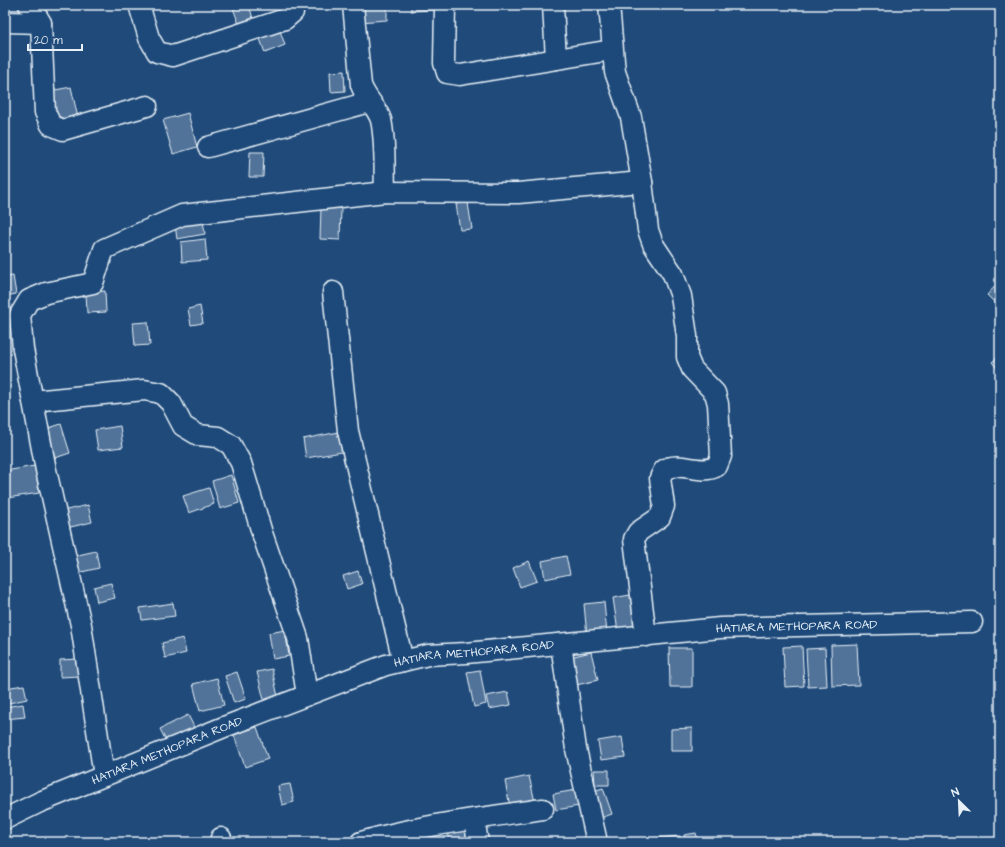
<svg xmlns="http://www.w3.org/2000/svg" width="1005" height="847" font-family="'Architects Daughter',sans-serif">
  <style>
    .building { fill: #517399; stroke: #e8f1f8 }
    .lines { fill: none; stroke-linecap: round; stroke-linejoin: round }
    .street-casing { stroke: #e8f1f8; stroke-width: 23 }
    .street { stroke: #1f4a7a; stroke-width: 20 }
    .labels { text-anchor: middle; dominant-baseline: central; stroke-width: 3; stroke-linejoin: round; paint-order: stroke }
    .street-label { font-size: 12px; fill: #e8f1f8; stroke: #1f4a7a }
  </style>
  <rect width="100%" height="100%" fill="#1f4a7a"/>
  <filter id="ink" filterUnits="userSpaceOnUse"><feTurbulence type="fractalNoise" baseFrequency=".025" numOctaves="2"/><feDisplacementMap in="SourceGraphic" scale="8" xChannelSelector="R" yChannelSelector="G"/><feConvolveMatrix kernelMatrix="1 2 1 2 8 2 1 2 1" color-interpolation-filters="sRGB"/></filter>
  <g filter="url(#ink)">
    <path class="building" d="M 243,5 L 249,5 L 254,22 L 240,27 L 233,8 Z
      M 358,5 L 387,5 L 387,20 L 359,22 Z
      M 411,5 L 434,5 L 434,10 L 411,11 Z
      M 279,28 L 285,45 L 265,53 L 259,36 Z
      M 344,71 L 345,91 L 331,92 L 330,72 Z
      M 71,87 L 78,118 L 57,122 L 50,91 Z
      M 188,113 L 197,147 L 173,154 L 163,120 Z
      M 250,152 L 264,152 L 263,177 L 249,177 Z
      M 468,203 L 472,229 L 460,230 L 456,204 Z
      M 321,207 L 341,208 L 340,240 L 320,239 Z
      M 203,220 L 205,234 L 177,239 L 175,225 Z
      M 205,239 L 207,260 L 182,262 L 181,242 Z
      M 13,276 L 16,294 L 5,296 L 5,277 Z
      M 1000,281 L 1000,308 L 987,295 Z
      M 105,291 L 106,312 L 87,313 L 86,293 Z
      M 200,306 L 203,323 L 191,325 L 188,309 Z
      M 148,322 L 150,345 L 135,346 L 133,323 Z
      M 1000,355 L 1000,372 L 992,362 Z
      M 61,424 L 70,453 L 55,458 L 46,429 Z
      M 120,426 L 123,447 L 98,450 L 95,430 Z
      M 339,432 L 342,452 L 306,458 L 303,439 Z
      M 35,466 L 39,493 L 7,498 L 5,471 Z
      M 231,475 L 239,503 L 220,509 L 212,481 Z
      M 209,488 L 214,504 L 189,513 L 183,496 Z
      M 88,505 L 92,522 L 62,529 L 58,512 Z
      M 96,551 L 99,568 L 73,574 L 69,557 Z
      M 566,556 L 570,574 L 545,579 L 542,561 Z
      M 529,561 L 537,581 L 520,587 L 513,568 Z
      M 358,571 L 362,584 L 347,589 L 343,576 Z
      M 111,583 L 115,598 L 97,602 L 94,587 Z
      M 636,594 L 641,629 L 618,632 L 613,598 Z
      M 604,602 L 607,634 L 587,636 L 584,604 Z
      M 173,603 L 175,616 L 142,620 L 140,608 Z
      M 285,630 L 289,656 L 273,659 L 269,633 Z
      M 183,638 L 186,653 L 165,658 L 162,643 Z
      M 857,644 L 859,685 L 832,686 L 831,645 Z
      M 802,646 L 804,686 L 785,687 L 783,647 Z
      M 669,648 L 692,648 L 692,687 L 670,687 Z
      M 825,648 L 827,686 L 808,687 L 806,649 Z
      M 591,652 L 598,680 L 572,686 L 566,658 Z
      M 79,659 L 80,676 L 60,677 L 60,660 Z
      M 272,669 L 278,697 L 264,700 L 257,672 Z
      M 480,670 L 486,704 L 474,707 L 467,672 Z
      M 237,672 L 246,699 L 234,703 L 225,676 Z
      M 217,678 L 224,705 L 200,711 L 193,684 Z
      M 24,685 L 27,699 L 5,704 L 5,688 Z
      M 508,692 L 511,705 L 489,709 L 486,696 Z
      M 23,704 L 25,717 L 5,719 L 5,707 Z
      M 188,715 L 196,731 L 168,745 L 160,729 Z
      M 257,727 L 268,759 L 245,767 L 234,735 Z
      M 692,728 L 692,751 L 671,751 L 671,729 Z
      M 622,737 L 625,757 L 601,760 L 598,741 Z
      M 594,770 L 609,770 L 609,785 L 595,785 Z
      M 529,776 L 535,802 L 510,807 L 505,781 Z
      M 290,784 L 294,802 L 282,805 L 278,786 Z
      M 603,788 L 612,814 L 598,819 L 590,792 Z
      M 582,789 L 585,805 L 556,810 L 553,794 Z
      M 469,825 L 471,840 L 449,842 L 447,828 Z
      M 696,833 L 698,842 L 685,842 L 684,835 Z
      M 680,836 L 681,842 L 646,842 L 646,839 Z"/>
    <g class="lines">
      <g class="street-casing">
        <g id="street">
          <path d="M 29,5 L 33,9 L 41,23 L 45,112 L 51,125 L 63,130 L 147,106"/>
          <path d="M 139,5 L 149,38 L 157,52 L 173,56 L 285,19 L 293,12 L 293,5"/>
          <path d="M 353,5 L 361,85 C 366,99 377,107 381,120 C 386,143 384,169 385,192"/>
          <path d="M 445,5 L 444,63 L 447,73 L 460,75 L 612,50"/>
          <path d="M 553,5 L 556,59"/>
          <path d="M 609,5 L 615,72 L 631,117 L 642,182 L 648,230 L 653,244 L 673,274 L 681,296 L 687,336 L 687,357 L 692,369 L 715,393 L 718,404 L 721,456 L 717,466 C 701,476 680,460 664,470 L 660,478 L 664,506 L 660,517 L 638,532 L 634,539 L 646,636"/>
          <path d="M 5,22 L 41,23"/>
          <path d="M 208,147 L 369,102"/>
          <path d="M 333,292 L 348,431 L 403,661"/>
          <path d="M 33,401 L 144,390 L 161,393 L 171,403 L 183,426 L 198,435 L 218,437 L 231,445 L 241,463 L 262,533 L 298,638 L 307,695"/>
          <path d="M 561,644 L 576,749 L 597,842"/>
          <path d="M 104,776 L 81,625 L 46,470 L 23,349 L 20,315 L 29,300 L 46,293 L 93,283 L 104,249 L 182,215 L 385,192 L 518,193 L 642,182"/>
          <path id="s1" d="M 5,819 L 40,802 L 224,727 L 386,665 L 428,655 L 466,653 L 720,628 L 972,622"/>
          <path d="M 474,819 L 478,842"/>
          <path d="M 221,838 L 222,842"/>
          <path d="M 361,842 C 420,825 482,818 543,809"/>
        </g>
      </g>
      <use href="#street" class="street"/>
    </g>
  </g>
  <g class="labels">
    <g class="street-label">
      <text stroke="none"><textPath href="#s1" startOffset="824">HATIARA METHOPARA ROAD</textPath></text>
      <text stroke="none"><textPath href="#s1" startOffset="500">HATIARA METHOPARA ROAD</textPath></text>
      <text stroke="none"><textPath href="#s1" startOffset="176">HATIARA METHOPARA ROAD</textPath></text>
    </g>
  </g>
  <rect width="1005" height="847" fill="none" stroke="#1f4a7a" stroke-width="20"/>
  <rect x="10" y="10" width="985" height="827" fill="none" stroke="#e8f1f8" stroke-width="1.5" filter="url(#ink)"/>
  <g transform="translate(959 801) rotate(336)" stroke="#1f4a7a" stroke-width="3" paint-order="stroke">
  <path d="M0-3L7 15L0 10L-7 15Z" fill="#e8f1f8"/>
  <text y="-6" font-size="11" font-weight="bold" text-anchor="middle" fill="#e8f1f8">N</text>
  </g>
  <path d="M28 44v6h54v-6" fill="none" stroke="#e8f1f8" stroke-width="2"/>
  <text x="34" y="44" font-size="12" fill="#e8f1f8" stroke="#1f4a7a" stroke-width="3" paint-order="stroke">20 m</text>
</svg>
